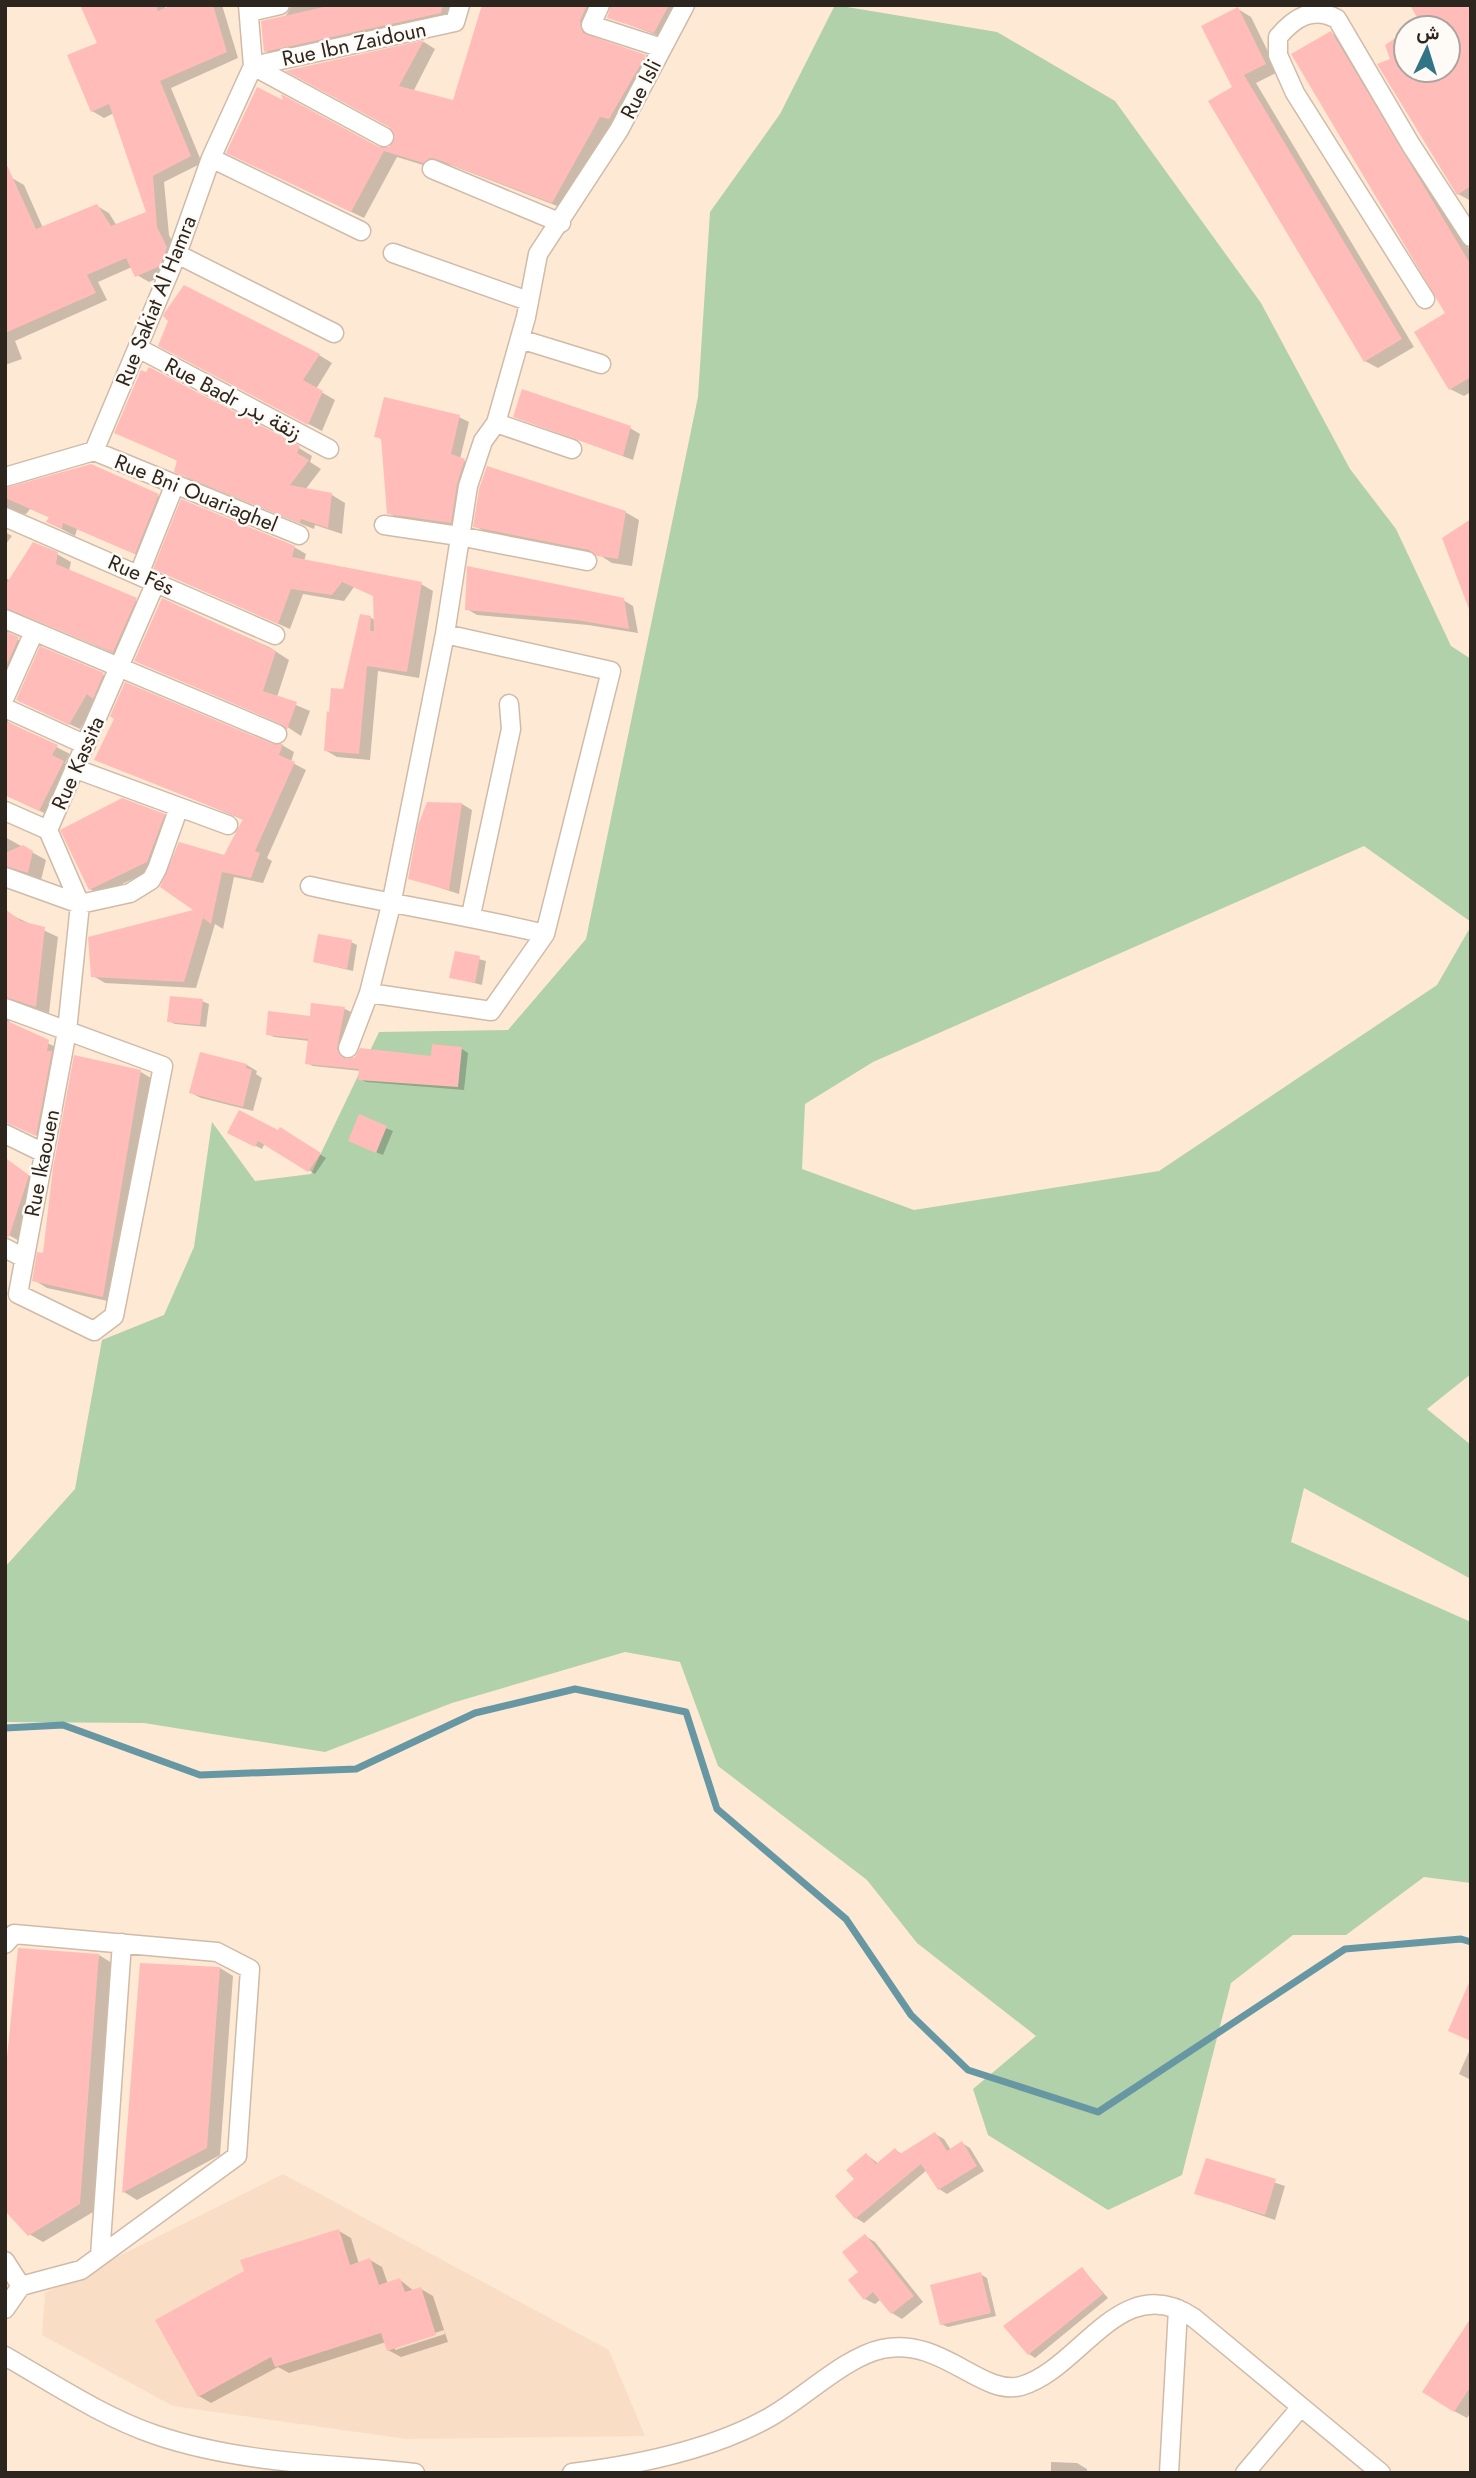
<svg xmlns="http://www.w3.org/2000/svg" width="1476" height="2478" font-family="Jost,Vazirmatn,sans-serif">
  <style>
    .built { fill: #f9dec5 }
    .green { fill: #b1d1aa }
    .shadow { fill: #0003; fill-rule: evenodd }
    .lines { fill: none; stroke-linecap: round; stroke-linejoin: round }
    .stream { stroke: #6697a2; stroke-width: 7 }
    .building { fill: #ffbcb8 }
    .street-casing { stroke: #cfbba8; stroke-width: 21 }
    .street { stroke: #fff; stroke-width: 18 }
    .labels { text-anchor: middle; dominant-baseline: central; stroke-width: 5; stroke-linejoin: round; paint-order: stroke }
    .street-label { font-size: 21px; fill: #2d261f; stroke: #fefaf6 }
  </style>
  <rect width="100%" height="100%" fill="#fee9d5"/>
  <path class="built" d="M 283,2174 L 609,2350 L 645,2436 L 406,2439 L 173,2406 L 42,2335 L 45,2293 Z"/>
  <path class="green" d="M 835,5 L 997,32 L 1115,101 L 1261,303 L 1350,469 L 1396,529 L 1451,646 L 1471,659 L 1471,922 L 1364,846 L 873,1062 L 805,1104 L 802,1169 L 914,1210 L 1159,1171 L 1437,985 L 1471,926 L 1471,1374 L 1427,1409 L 1471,1445 L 1471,1579 L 1304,1488 L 1291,1542 L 1471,1622 L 1471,1883 L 1424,1877 L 1346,1935 L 1293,1935 L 1231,1983 L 1182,2175 L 1108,2210 L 988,2135 L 973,2089 L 1036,2036 L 917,1943 L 867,1880 L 718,1766 L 680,1662 L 625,1652 L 452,1703 L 325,1752 L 144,1723 L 5,1722 L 5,1567 L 75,1489 L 102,1340 L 164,1315 L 194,1247 L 212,1122 L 255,1181 L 311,1174 L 379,1032 L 508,1030 L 586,939 L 698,397 L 710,212 L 780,114 Z"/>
  <path class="shadow" d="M 82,5 L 164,5 L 166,10 L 176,5 L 222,5 L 238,58 L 171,88 L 202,163 L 164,182 L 169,235 L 179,255 L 172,272 L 149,282 L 137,275 L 132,267 L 98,282 L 107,300 L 15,341 L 22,359 L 5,365 L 5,271 L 12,178 L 24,185 L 43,228 L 97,206 L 109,213 L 117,226 L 148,213 L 114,113 L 104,118 L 92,111 L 99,44 Z
    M 292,5 L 457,5 L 453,20 L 279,58 L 266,51 Z
    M 484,5 L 605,5 L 593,29 L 595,39 L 657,63 L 565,209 L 451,165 L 443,164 L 436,169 L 397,157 L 364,218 L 241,159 L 385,150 L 395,144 L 397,136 L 391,126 L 290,71 L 424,42 L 435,49 L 413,92 L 454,102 Z
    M 613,5 L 685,5 L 667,39 L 609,17 Z
    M 1471,5 L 1471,201 L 1458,194 L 1392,60 L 1406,33 L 1406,70 L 1448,70 L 1448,28 L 1413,28 L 1422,22 Z
    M 1238,9 L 1251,17 L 1278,72 L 1256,83 L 1414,347 L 1378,368 L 1365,361 L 1234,88 Z
    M 1331,33 L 1344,41 L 1471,252 L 1471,392 L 1464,396 L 1450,389 L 1448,314 Z
    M 173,353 L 319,355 L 332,363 L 316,389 L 335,400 L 322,431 Z
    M 515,416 L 630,428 L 640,434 L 633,460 Z
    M 459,417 L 469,422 L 460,459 L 474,466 L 460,528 L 399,519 L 389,513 L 383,440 L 376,436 Z
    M 116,432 L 299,448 L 312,456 L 310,462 L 321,469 L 305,490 L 332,495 L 345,503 L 342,534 L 315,525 L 314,529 L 190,479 L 176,471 L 178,461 Z
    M 5,490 L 158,496 L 171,503 L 149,560 L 77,529 L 75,536 L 48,522 L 51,518 L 30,509 L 26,514 L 18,513 L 5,506 Z
    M 625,512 L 639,520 L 632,566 L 612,563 L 601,556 L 489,534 L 475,526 Z
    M 5,532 L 12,536 L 5,545 Z
    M 294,547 L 306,554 L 304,561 L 421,584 L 433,591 L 419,678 L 378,671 L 370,760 L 337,757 L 325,750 L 370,617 L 376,621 L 375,596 L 354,587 L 344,601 L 303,594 L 290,629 L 155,569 Z
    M 57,554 L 71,562 L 69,571 L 149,607 L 127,659 L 25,615 L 17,615 L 8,622 L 9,635 L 32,647 L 8,701 L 8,722 L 70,754 L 65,763 L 76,770 L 53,817 L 5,795 L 5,578 L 11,581 Z
    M 162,600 L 269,647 L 289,660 L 277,697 L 310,711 L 301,736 L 286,726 L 136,660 Z
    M 623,600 L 633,606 L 638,633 L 588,625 L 477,615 L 467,609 Z
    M 103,675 L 113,680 L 97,699 L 80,729 L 28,705 Z
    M 282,745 L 294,752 L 291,762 L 306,770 L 267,858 L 272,861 L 263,883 L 234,877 L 223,929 L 215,924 L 196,988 L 105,983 L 93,976 L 197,911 L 244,820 L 96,759 Z
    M 428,804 L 462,804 L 472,810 L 459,894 L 410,878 Z
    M 164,815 L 174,821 L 157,867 L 100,895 L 90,889 Z
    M 5,837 L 46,860 L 41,880 L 5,869 Z
    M 5,912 L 58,937 L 49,1013 L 18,1003 L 11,1007 L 7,1018 L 12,1026 L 62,1050 L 49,1142 L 5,1119 Z
    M 351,942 L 357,945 L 353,971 L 315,962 Z
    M 456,953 L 486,961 L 482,985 L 451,977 Z
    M 202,1001 L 209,1004 L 206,1027 L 175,1024 L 169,1021 Z
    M 345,1009 L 351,1012 L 342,1054 L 347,1060 L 432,1058 L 433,1046 L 462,1049 L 468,1053 L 464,1090 L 366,1082 L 360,1079 L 361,1071 L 313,1066 L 307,1063 L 309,1041 L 274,1037 L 268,1034 Z
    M 201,1054 L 247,1065 L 257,1071 L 256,1074 L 262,1078 L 253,1111 L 201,1098 L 191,1093 Z
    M 141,1072 L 154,1080 L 117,1303 L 47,1288 L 34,1280 L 44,1255 Z
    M 359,1117 L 393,1131 L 383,1155 L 356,1144 Z
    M 281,1130 L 326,1158 L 315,1174 L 265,1143 L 262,1149 L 229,1133 L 279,1132 Z
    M 5,1158 L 41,1185 L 23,1243 L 5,1233 Z
    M 99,1955 L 112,1963 L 93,2212 L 43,2242 L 29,2234 Z
    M 142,1964 L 220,1968 L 233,1976 L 220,2155 L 137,2200 L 124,2192 Z
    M 1471,2047 L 1471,2080 L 1459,2074 Z
    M 935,2134 L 944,2139 L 951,2150 L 962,2143 L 970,2148 L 984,2171 L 947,2194 L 939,2189 L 927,2170 L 864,2223 L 856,2218 L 857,2180 L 867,2155 L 879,2164 L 895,2150 L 902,2154 Z
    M 1207,2160 L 1285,2186 L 1275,2220 L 1196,2193 Z
    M 339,2231 L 351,2238 L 359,2264 L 370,2260 L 382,2267 L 388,2284 L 400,2280 L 414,2291 L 421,2289 L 433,2296 L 448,2342 L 401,2357 L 388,2350 L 386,2342 L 289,2373 L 278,2367 L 211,2403 L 199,2396 ZM 444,2330 L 445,2334 L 395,2350 L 395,2346 Z
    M 865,2236 L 875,2242 L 923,2302 L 902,2319 L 892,2313 L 881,2299 L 875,2304 L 865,2299 L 860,2273 Z
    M 1082,2269 L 1108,2298 L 1035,2358 L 1029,2354 Z
    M 980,2274 L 987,2278 L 996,2316 L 948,2327 L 941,2324 Z
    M 1471,2321 L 1471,2412 L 1467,2418 L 1454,2411 Z
    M 1051,2462 L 1077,2463 L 1087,2469 L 1087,2473 L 1051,2473 Z"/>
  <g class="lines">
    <path class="stream" d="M 5,1728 L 63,1725 L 200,1775 L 356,1769 L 475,1713 L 575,1689 L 686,1712 L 717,1809 L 846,1919 L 911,2015 L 968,2070 L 1098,2112 L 1345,1949 L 1461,1939 L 1471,1942"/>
  </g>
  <path class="building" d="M 80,5 L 156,5 L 158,11 L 172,5 L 213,5 L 227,52 L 160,81 L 191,156 L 153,176 L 157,227 L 167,247 L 160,266 L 135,277 L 126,258 L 87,275 L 96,293 L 5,333 L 5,161 L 36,229 L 97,204 L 111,226 L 146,212 L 109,104 L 91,112 L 67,55 L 97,43 Z
    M 333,5 L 443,5 L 441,13 L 264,52 L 261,21 Z
    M 482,5 L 587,5 L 580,21 L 583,33 L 646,55 L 609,119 L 600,117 L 552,203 L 436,159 L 430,158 L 423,163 L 384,151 L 351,212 L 226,153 L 257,87 L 283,100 L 281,94 L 379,147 L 389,147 L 395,137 L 389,127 L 285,71 L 424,40 L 399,86 L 453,100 Z
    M 611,5 L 669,5 L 654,33 L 607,18 Z
    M 1410,5 L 1471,5 L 1471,186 L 1457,195 L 1377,64 L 1390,59 L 1385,45 L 1406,31 L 1406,70 L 1448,70 L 1448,28 L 1423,28 Z
    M 1238,7 L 1266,64 L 1244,75 L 1402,339 L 1364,362 L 1208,101 L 1232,87 L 1201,26 Z
    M 1331,31 L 1471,265 L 1471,377 L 1449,390 L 1414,332 L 1445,313 L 1291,54 Z
    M 184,285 L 320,354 L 303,380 L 323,391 L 308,425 L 158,346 L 168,321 L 163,316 L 165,312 Z
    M 149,367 L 300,446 L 297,453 L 309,460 L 290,485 L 332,493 L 328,528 L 301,519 L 300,523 L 174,472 L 177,460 L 114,433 L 141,370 L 146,372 Z
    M 522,389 L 631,426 L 623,456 L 513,417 Z
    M 384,397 L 460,415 L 451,454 L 465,459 L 457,484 L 451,523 L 387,514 L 381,438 L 374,437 Z
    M 91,464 L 159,494 L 135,554 L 63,523 L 62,529 L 46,522 L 49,517 L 5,498 L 5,488 Z
    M 487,466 L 626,511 L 618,559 L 597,556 L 589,550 L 473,527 L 479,489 Z
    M 181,499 L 295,546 L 292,557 L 422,582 L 407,672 L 367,666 L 359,754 L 324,751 L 327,711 L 329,712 L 331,688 L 343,689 L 360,614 L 371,616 L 370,631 L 374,631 L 373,596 L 342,582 L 332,595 L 291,589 L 278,624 L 153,569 Z
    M 1471,519 L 1471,608 L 1469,609 L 1442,538 Z
    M 33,542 L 58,552 L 56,564 L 137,598 L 113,652 L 5,608 L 5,586 Z
    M 467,566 L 624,598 L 629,629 L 576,620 L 465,610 Z
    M 162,598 L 276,651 L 263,691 L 297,702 L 287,730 L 281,724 L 134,661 Z
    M 5,631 L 19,637 L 5,669 Z
    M 40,646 L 104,673 L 93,699 L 87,694 L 69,725 L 16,700 Z
    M 125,682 L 273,744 L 283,744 L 279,755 L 295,762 L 255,851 L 260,853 L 251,878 L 222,872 L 211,924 L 203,918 L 184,982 L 91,977 L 88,937 L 193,910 L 160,887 L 179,842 L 224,855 L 243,819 L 94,760 L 114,719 L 110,716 Z
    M 5,721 L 58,745 L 52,755 L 64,761 L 39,811 L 5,795 Z
    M 122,798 L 165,814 L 147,862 L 89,890 L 60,830 Z
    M 427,802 L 462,803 L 449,890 L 408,879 L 418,825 Z
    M 23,845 L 33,851 L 28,873 L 5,866 L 5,853 Z
    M 5,909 L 21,921 L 45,927 L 36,1007 L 5,997 Z
    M 318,934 L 352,940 L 347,969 L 313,962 Z
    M 455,951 L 480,956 L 475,983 L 449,978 Z
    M 170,996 L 203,999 L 200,1025 L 167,1022 Z
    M 311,1003 L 345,1007 L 337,1049 L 345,1059 L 355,1057 L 360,1048 L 431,1056 L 432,1044 L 462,1047 L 458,1087 L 358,1080 L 359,1069 L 305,1064 L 308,1039 L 266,1035 L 268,1011 L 310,1016 Z
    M 5,1020 L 49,1040 L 47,1051 L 52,1051 L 36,1136 L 5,1122 Z
    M 200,1052 L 247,1064 L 246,1068 L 252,1070 L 243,1107 L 189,1093 Z
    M 74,1055 L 141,1070 L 103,1297 L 32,1281 L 37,1252 L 43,1253 L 53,1168 Z
    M 239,1110 L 278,1130 L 280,1127 L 321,1153 L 308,1172 L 258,1141 L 255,1147 L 227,1133 Z
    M 359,1114 L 387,1126 L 376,1153 L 348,1141 Z
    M 5,1158 L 29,1175 L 9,1237 L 5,1237 Z
    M 18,1948 L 99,1954 L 80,2204 L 28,2236 L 5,2211 L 5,2077 Z
    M 140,1963 L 220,1967 L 207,2148 L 122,2193 Z
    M 1471,1978 L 1471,2041 L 1448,2031 Z
    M 935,2132 L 947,2151 L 962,2141 L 977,2166 L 938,2190 L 921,2164 L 855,2219 L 835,2196 L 854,2179 L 846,2170 L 866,2153 L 876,2164 L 895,2148 L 900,2154 Z
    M 1206,2158 L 1276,2179 L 1265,2215 L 1194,2194 Z
    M 339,2229 L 350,2265 L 370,2258 L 379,2285 L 400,2278 L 405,2292 L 421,2287 L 436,2335 L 387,2351 L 381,2333 L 275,2367 L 271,2357 L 198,2397 L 155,2320 L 244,2271 L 240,2260 Z
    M 865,2234 L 914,2296 L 891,2314 L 873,2292 L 864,2300 L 848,2280 L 858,2272 L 842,2252 Z
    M 1082,2267 L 1103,2294 L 1028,2355 L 1003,2326 Z
    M 981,2272 L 991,2313 L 940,2325 L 930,2285 Z
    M 1471,2318 L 1471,2386 L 1454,2412 L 1422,2392 Z"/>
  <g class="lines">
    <g class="street-casing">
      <path id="street" d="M 600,5 L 591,25 L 662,48
        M 250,12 L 280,5
        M 253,66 L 455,22 L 460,5
        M 253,66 L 384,137
        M 211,158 L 361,231
        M 432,169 L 561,223
        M 393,253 L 528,301
        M 177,254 L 334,333
        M 1425,299 L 1295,93 L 1278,55 L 1278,37 C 1295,17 1313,6 1337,19 L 1411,145 L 1471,237
        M 520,339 L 601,364
        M 138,348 L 329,449
        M 496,423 L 572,449
        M 94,451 L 299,535
        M 5,477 L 94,451 L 177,254 L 211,158 L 253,66 L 248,5
        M 5,517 L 275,635
        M 384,525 L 459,536 L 587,561
        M 139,574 L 175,484
        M 5,619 L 277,734
        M 5,697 L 34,632
        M 5,708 L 86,745
        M 76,769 L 228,825
        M 5,811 L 48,830
        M 5,877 L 80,904 L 130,893 L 151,880 L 157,869 L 179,807
        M 310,886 C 389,904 467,915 545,934 L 611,671 L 445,634
        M 471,915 L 511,729 L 509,704
        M 369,993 L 491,1011 L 545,934
        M 5,1008 L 163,1066 L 114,1316 L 94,1331 L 18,1294 L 67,1031 L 80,904 L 48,830 L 156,582
        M 348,1048 L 369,993 L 391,905 L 445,634 L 468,486 L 483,441 L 496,423 L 526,317 L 538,254 L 619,130 L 685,5
        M 5,1134 L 44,1153
        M 5,1248 L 24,1258
        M 5,1944 L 14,1934 L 217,1952 L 250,1969 L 237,2156 L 81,2270 L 21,2286 L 5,2309
        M 100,2256 L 122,1943
        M 5,2261 L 21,2286
        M 5,2356 C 54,2384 103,2417 156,2435 C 238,2463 329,2464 415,2473
        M 572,2473 C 637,2465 712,2450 770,2417 C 804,2398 845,2357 882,2349 C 941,2336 982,2397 1021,2386 C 1081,2369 1121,2268 1194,2318 L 1381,2473
        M 1169,2473 L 1178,2309
        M 1245,2473 L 1300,2408"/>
    </g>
    <use href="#street" class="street"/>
  </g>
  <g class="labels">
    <g class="street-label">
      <text transform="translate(354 44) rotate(-12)">Rue Ibn Zaidoun</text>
      <text transform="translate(641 89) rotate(-63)">Rue Isli</text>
      <text transform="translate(156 301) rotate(-68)">Rue Sakiat Al Hamra</text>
      <text transform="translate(233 399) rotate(28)">Rue Badr زنقة بدر</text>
      <text transform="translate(196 493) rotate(22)">Rue Bni Ouariaghel</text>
      <text transform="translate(141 575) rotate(24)">Rue Fés</text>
      <text transform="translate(78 763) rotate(-66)">Rue Kassita</text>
      <text transform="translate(42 1163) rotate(-79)">Rue Ikaouen</text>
    </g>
  </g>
  <rect width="1476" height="2478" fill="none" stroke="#2d261f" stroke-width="14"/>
  <g transform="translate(1427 49) rotate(4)"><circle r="33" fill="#fefaf6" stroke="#aaa5a0" stroke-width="2"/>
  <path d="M0-5L12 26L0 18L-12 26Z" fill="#317485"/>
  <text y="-10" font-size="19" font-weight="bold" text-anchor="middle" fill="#2d261f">ش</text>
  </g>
</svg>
